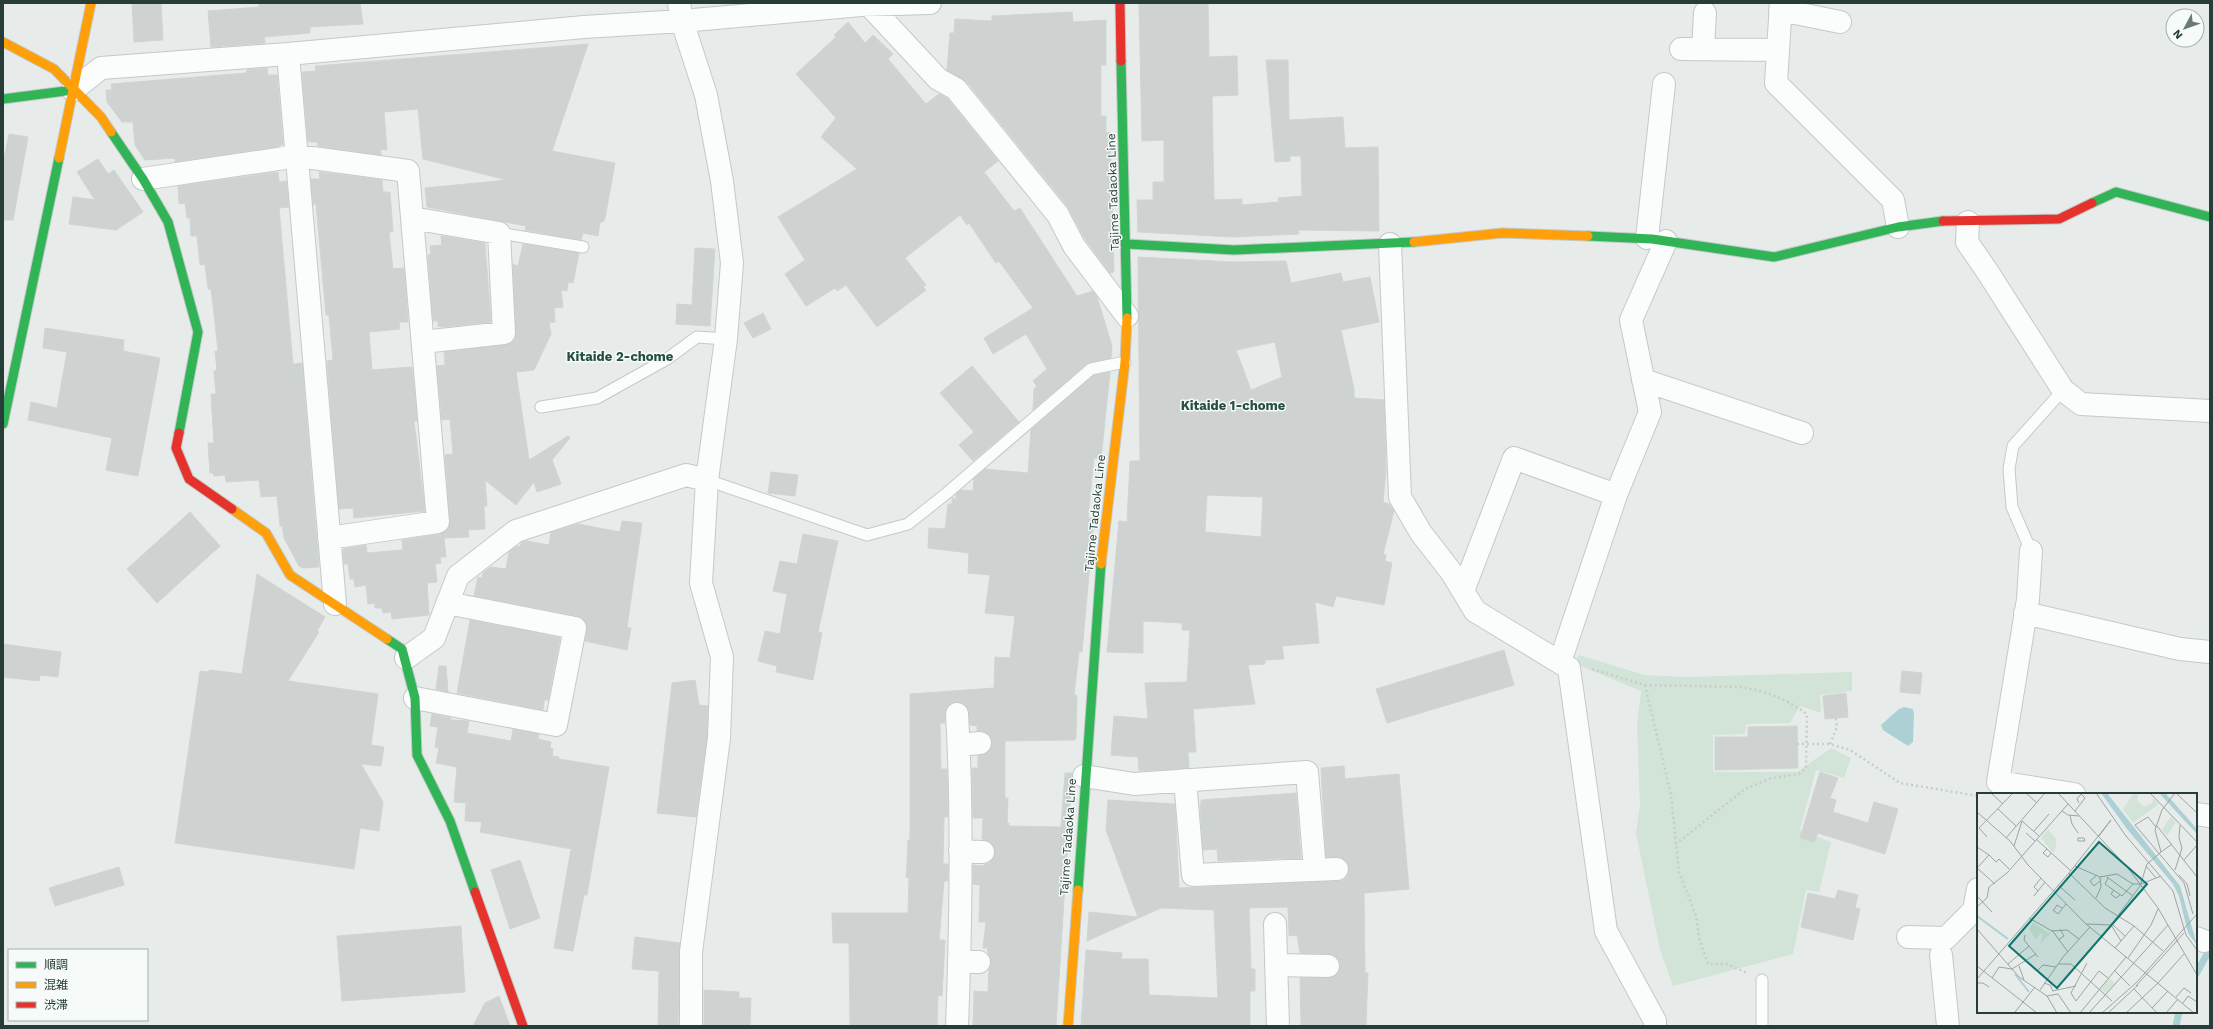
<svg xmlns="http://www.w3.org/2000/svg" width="2213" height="1029" font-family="'Work Sans','Noto Sans JP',sans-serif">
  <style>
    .green { fill: #d2e3d7 }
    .water { fill: #add0d5 }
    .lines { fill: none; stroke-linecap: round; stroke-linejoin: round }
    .stream { stroke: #add0d5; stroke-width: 7 }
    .building { fill: #ced3d1; stroke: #d0d5d3; fill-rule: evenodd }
    .lane-casing { stroke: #c4c9c7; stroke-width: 13 }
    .street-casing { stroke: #c4c9c7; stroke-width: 24 }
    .fast-casing { stroke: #c3c9c7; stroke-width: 11 }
    .slow-casing { stroke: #c3c9c7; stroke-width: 11 }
    .jam-casing { stroke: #c3c9c7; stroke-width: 11 }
    .path { stroke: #c7cdcb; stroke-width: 2.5; stroke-dasharray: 2 3; stroke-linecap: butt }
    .lane { stroke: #fbfcfc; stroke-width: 11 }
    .street { stroke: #fbfcfc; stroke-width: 22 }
    .fast { stroke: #30b455; stroke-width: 9 }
    .slow { stroke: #ff9f0a; stroke-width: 9 }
    .jam { stroke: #e5322d; stroke-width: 9 }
    .labels { text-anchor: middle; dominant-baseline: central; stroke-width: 3; stroke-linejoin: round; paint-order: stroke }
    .street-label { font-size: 12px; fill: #263e37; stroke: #f6faf8 }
    .neighbourhood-label { font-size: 13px; font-weight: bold; fill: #244e43; stroke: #f6faf8 }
    .inset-river { fill: none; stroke: #add0d5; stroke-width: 2 }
    .inset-road { fill: none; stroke: #9aa6a2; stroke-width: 1 }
    .view { fill: #0f766e; fill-opacity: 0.15; stroke: #0f766e; stroke-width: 2 }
    .inset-edge { fill: none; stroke: #263e37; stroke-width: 2 }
  </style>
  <rect width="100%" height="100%" fill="#e7ecea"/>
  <path class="green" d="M 1579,655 L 1644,675 L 1687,677 L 1852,672 L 1852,691 L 1820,695 L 1821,713 L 1800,706 L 1790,723 L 1746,724 L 1745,734 L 1713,735 L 1713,772 L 1797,772 L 1831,748 L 1851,758 L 1844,778 L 1816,770 L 1800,830 L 1831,842 L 1819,892 L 1806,890 L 1793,954 L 1673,986 L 1660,950 L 1636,833 L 1640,805 L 1637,723 L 1641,691 L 1581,666 L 1576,660 Z"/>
  <path class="water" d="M 1904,707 L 1913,709 L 1914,715 L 1913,742 L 1908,746 L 1883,730 L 1881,725 L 1899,709 Z"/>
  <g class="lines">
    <path class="stream" d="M 2196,974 L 2210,949
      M 2176,1026 L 2179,1012"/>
  </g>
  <path class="building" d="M 132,3 L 161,3 L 163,40 L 134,42 Z
    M 259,3 L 360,3 L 363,24 L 310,27 L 310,33 L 264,37 L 265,43 L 211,47 L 208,11 L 259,7 Z
    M 1139,3 L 1208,3 L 1209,57 L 1237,56 L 1238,95 L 1212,96 L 1214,200 L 1242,199 L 1242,205 L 1279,202 L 1278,198 L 1302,196 L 1301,156 L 1290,156 L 1290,161 L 1275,162 L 1266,60 L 1288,60 L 1289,120 L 1343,117 L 1345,148 L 1378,147 L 1379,231 L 1298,230 L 1299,234 L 1234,237 L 1138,232 L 1137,200 L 1153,200 L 1153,182 L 1164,182 L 1164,140 L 1142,141 Z
    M 1072,12 L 1073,22 L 1106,20 L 1106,65 L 1101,65 L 1101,116 L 1106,116 L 1106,133 L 1110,132 L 1114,272 L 1110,273 L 1085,239 L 1068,207 L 966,81 L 947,70 L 950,33 L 954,33 L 955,19 L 992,21 L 992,16 Z
    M 848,22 L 865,43 L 873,35 L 893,54 L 888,59 L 926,104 L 939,94 L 948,99 L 998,161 L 984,172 L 1014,211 L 1020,208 L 1077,296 L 1093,291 L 1097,297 L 1112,346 L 1111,358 L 1086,364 L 1033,410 L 1034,389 L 1037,386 L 1033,381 L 1047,369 L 1026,334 L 993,354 L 984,338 L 1033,308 L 999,261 L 996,263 L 969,223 L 967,225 L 960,215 L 905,258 L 926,285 L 923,287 L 926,290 L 877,327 L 846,285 L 837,291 L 835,288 L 806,306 L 785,274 L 805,260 L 778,217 L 857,169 L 821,137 L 836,118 L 796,74 L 836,37 L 834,35 Z
    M 588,44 L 552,151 L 615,163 L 605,218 L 603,222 L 600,222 L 598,236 L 583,233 L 581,240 L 525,230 L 526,226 L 427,207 L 425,188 L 507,180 L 423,159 L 418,109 L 384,112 L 387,150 L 380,149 L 381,155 L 318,146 L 317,142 L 308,142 L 302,72 L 316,71 L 315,66 Z
    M 267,68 L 268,75 L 277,75 L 283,145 L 276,147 L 175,162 L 175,158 L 145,160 L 135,145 L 133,122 L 122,122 L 107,102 L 106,90 L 112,90 L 111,84 L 246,73 L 247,70 Z
    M 9,134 L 28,137 L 13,220 L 3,220 L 3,164 Z
    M 98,159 L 108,174 L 114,170 L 143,212 L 116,230 L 69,224 L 73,197 L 95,200 L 77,172 Z
    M 278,172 L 279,182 L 286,181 L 289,207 L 279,208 L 293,364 L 302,363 L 319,567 L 303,568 L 299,566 L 284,538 L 282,526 L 280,526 L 277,496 L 261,497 L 259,480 L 226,482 L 225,475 L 214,476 L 213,473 L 210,473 L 208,443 L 214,443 L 211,394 L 216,394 L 214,371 L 217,370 L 215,351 L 218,351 L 214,314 L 211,289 L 208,289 L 205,264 L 200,265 L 197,236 L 191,236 L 190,218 L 187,218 L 185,203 L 179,204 L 178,186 Z
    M 319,172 L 382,180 L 383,192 L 390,192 L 393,232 L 389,232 L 393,269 L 404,268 L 408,322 L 399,322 L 400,329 L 369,332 L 372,370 L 412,367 L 417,421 L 414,421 L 425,511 L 354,518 L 353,508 L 339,509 L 327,361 L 333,360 L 329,315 L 326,315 L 316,204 L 313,205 L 311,179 L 320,179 Z
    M 441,236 L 485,243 L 491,322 L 442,327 L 438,326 L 438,321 L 433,321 L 428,255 L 431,254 L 430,246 L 442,245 Z
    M 523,244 L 579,253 L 573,283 L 568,282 L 567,291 L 561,290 L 563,307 L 554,308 L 555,322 L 549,323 L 551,334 L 534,370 L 516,372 L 529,460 L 568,436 L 570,438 L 552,460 L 561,484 L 537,492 L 534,482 L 516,505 L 485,480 L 487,506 L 484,506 L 485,529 L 468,530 L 469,537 L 444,538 L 446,557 L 440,557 L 441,563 L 435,564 L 437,582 L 427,583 L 429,615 L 392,619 L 391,612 L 383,613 L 382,608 L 375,608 L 375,603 L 368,604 L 366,585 L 355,587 L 354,579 L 350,579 L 348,564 L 344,564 L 343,549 L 366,545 L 367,553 L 403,550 L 402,540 L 440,534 L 449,527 L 450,521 L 445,455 L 453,454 L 450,419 L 442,420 L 437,366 L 445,365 L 444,352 L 505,345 L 515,339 L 516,332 L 513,264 L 518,266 Z
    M 695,248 L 715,249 L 710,326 L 676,324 L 677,304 L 692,305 Z
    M 1138,257 L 1233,262 L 1286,261 L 1291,283 L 1341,273 L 1343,282 L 1370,277 L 1379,322 L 1341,330 L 1354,389 L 1354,398 L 1384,400 L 1386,469 L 1383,502 L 1389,504 L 1394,511 L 1383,554 L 1386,555 L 1385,561 L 1392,563 L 1384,605 L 1336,596 L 1333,607 L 1315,602 L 1319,643 L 1282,646 L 1284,659 L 1265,660 L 1265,664 L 1248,665 L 1255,704 L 1193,709 L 1196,752 L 1188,752 L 1189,768 L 1139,771 L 1138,757 L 1111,755 L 1114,716 L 1148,719 L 1145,683 L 1187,682 L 1190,630 L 1182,630 L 1182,623 L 1143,621 L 1143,653 L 1107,652 L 1119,521 L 1127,522 L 1130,461 L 1140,461 ZM 1275,342 L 1282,377 L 1251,390 L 1236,350 ZM 1207,495 L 1263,497 L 1261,537 L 1205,532 Z
    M 763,313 L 771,329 L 753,338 L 744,323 Z
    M 45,328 L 124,340 L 123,351 L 160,358 L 138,476 L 106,470 L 112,438 L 28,420 L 31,402 L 57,408 L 67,352 L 43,348 Z
    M 972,366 L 1019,422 L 973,461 L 959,445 L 974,432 L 940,393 Z
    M 1110,372 L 1101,459 L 1094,458 L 1088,518 L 1094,518 L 1082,652 L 1079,652 L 1074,695 L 1077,695 L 1076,736 L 1075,740 L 1005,741 L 1005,798 L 1008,798 L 1007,823 L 1009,823 L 1009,826 L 1061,827 L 1065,773 L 1072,773 L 1056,1026 L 973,1026 L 974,991 L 988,992 L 989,970 L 991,962 L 987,948 L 983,948 L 986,922 L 979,922 L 980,885 L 973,884 L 973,865 L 982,866 L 989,863 L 994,858 L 995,852 L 990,842 L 982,839 L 983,818 L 973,818 L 972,768 L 978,768 L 978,756 L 988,753 L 992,742 L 990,736 L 986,732 L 977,731 L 977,726 L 970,725 L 968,708 L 963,703 L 957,702 L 951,703 L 946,708 L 945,723 L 940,723 L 941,769 L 947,769 L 948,817 L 944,817 L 943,864 L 948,864 L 948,881 L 944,881 L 939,940 L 945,940 L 942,996 L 938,995 L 937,1026 L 850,1026 L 849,943 L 833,943 L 832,913 L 908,913 L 909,878 L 906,877 L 907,863 L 909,863 L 907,861 L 908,840 L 910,840 L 910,694 L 994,688 L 995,657 L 1010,658 L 1015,616 L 985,613 L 990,575 L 968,573 L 969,553 L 928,548 L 929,528 L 945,529 L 948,504 L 952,504 L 952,498 L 956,499 L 956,494 L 961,490 L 973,491 L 974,479 L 985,469 L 1028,473 L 1031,430 L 1094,375 Z
    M 771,472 L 798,475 L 795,496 L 768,493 Z
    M 190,512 L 220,546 L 157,603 L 127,569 Z
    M 622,521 L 642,523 L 627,627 L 631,628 L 627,650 L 585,641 L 587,624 L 583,619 L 578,616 L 474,596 L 478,577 L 482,578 L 483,573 L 491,567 L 506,569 L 509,552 L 516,546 L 519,547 L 522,542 L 526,541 L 549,545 L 551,532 L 578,524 L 620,532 Z
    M 803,534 L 838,541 L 818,632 L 822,633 L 813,680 L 776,672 L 777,666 L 758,661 L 765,631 L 780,634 L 787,594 L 773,591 L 780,561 L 797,564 Z
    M 257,574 L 325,617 L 317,631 L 319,632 L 288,681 L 378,694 L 371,745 L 384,747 L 381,766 L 361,764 L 383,802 L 379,831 L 360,828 L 354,869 L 175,843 L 200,671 L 209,672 L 209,670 L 242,674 Z
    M 470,620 L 560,638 L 548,700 L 544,700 L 543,710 L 457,693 Z
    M 3,644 L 61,652 L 58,677 L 40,675 L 39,681 L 3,677 Z
    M 1504,650 L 1514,685 L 1387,723 L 1376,689 Z
    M 439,666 L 446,666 L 448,692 L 436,689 Z
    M 1902,671 L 1922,673 L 1920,694 L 1900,692 Z
    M 695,680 L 699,705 L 708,706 L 707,737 L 696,817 L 657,813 L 672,683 Z
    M 1846,693 L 1848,717 L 1825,719 L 1823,696 Z
    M 432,714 L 451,718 L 451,720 L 469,721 L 467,733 L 511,741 L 513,729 L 539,734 L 538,739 L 551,742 L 550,748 L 553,749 L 552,756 L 559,757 L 559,759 L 609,767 L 587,895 L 584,895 L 573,951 L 554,948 L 571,849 L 480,832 L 482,822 L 465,821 L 466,803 L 454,802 L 457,767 L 436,763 L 439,748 L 435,747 L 438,727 L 430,726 Z
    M 1797,726 L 1798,768 L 1715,770 L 1715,737 L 1748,737 L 1748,727 Z
    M 1344,766 L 1345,779 L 1399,774 L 1409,889 L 1364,893 L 1365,973 L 1368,973 L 1366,1026 L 1301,1026 L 1300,978 L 1334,977 L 1339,972 L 1340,966 L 1339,960 L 1334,955 L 1300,953 L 1297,935 L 1289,936 L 1288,907 L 1249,908 L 1251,969 L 1255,969 L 1255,991 L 1250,991 L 1250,1026 L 1081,1026 L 1086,950 L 1122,953 L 1121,959 L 1148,959 L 1149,995 L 1218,998 L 1214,910 L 1161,908 L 1087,941 L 1089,912 L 1138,917 L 1106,830 L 1108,800 L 1175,804 L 1179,888 L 1338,881 L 1343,880 L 1348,875 L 1349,868 L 1347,862 L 1342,858 L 1326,857 L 1321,768 Z
    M 1820,772 L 1838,778 L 1830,798 L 1836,800 L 1833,812 L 1868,823 L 1874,802 L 1898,809 L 1885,854 L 1818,833 L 1814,842 L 1800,838 Z
    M 1296,793 L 1301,858 L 1218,861 L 1217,849 L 1203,850 L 1200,804 L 1201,804 L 1201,800 Z
    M 520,860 L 540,918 L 510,929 L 491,870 Z
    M 119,867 L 124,885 L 55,906 L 49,888 Z
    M 1838,890 L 1858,895 L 1855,908 L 1860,909 L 1853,940 L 1801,927 L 1808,893 L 1835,899 Z
    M 461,926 L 465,992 L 342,1001 L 337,936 Z
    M 635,937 L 680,943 L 678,1026 L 658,1026 L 659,971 L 632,969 Z
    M 704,990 L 739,992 L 739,998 L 751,998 L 750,1026 L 704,1026 Z
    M 499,996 L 510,1026 L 473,1026 L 485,1003 Z"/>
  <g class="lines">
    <g class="lane-casing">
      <path id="lane" d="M 499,233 L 583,247
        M 541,407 L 597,398 L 667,359 L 697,337 L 726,339
        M 707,480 L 867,535 L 908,524 L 947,493 L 1091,369 L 1125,362
        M 2031,551 L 2012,507 L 2009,469 L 2013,446 L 2063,390
        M 1762,980 L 1762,1026"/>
    </g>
    <g class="street-casing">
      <path id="street" d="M 679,3 L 682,21 L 706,95 L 722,181 L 732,263 L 726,339 L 707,480 L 701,583 L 722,657 L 719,738 L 691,952 L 691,1026
        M 1781,3 L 1776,83 L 1893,200 L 1898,227
        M 870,6 L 938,79 L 956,89 L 1058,215 L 1074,246 L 1127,316
        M 1780,10 L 1840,22
        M 1681,49 L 1778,50
        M 1703,49 L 1705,13
        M 288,54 L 335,604
        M 73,90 L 101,68 L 288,54 L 584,27 L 682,21 L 861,5 L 930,3
        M 143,179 L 298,156 L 408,171 L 438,522 L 329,538
        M 412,218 L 499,233 L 504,333 L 423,342
        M 1968,222 L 1967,242 L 1987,271 L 2063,390 L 2081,404 L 2210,411
        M 1647,238 L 1664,84
        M 1390,244 L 1400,497 L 1421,533 L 1452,573 L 1475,611 L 1569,668 L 1606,931 L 1655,1021 L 1655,1026
        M 1643,380 L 1802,433
        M 2031,551 L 2028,599 L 1998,782 L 2074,794
        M 1463,591 L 1514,458 L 1616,495
        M 2025,613 L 2180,649 L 2210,652
        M 406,658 L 434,638 L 458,576 L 516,531 L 686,475 L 707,480
        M 1560,662 L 1616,495 L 1650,412 L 1631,320 L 1666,241
        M 415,698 L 556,725 L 575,628 L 447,603
        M 957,714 C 963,817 961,922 957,1026
        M 959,745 L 980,743
        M 1084,776 L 1134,784 L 1307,772 L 1315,870
        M 1185,780 L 1193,875 L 1337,869
        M 2196,814 L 2210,816
        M 960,851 L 983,852
        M 1275,924 L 1278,1026
        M 1908,937 L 1946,938 L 1974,910 L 1978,889
        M 2196,938 L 2204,941
        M 1941,955 L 1948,1026
        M 960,962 L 979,962
        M 1276,965 L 1328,966"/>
    </g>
    <g class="fast-casing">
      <path id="fast" d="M 1121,61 L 1127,318
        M 3,99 L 73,90
        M 111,132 L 143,179 L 168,222 L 198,332 L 179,433
        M 2092,203 L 2116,192 L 2210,217
        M 1588,236 L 1652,239 L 1774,257 L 1898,227 L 1943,221
        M 1127,244 L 1234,250 L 1414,242
        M 3,424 L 59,158
        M 387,639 L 402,649 L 415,698 L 417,755 L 450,821 L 475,892
        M 1078,890 L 1101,564"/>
    </g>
    <g class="slow-casing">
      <path id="slow" d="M 3,42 L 54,69 L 101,117 L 111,132
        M 59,158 L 91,3
        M 1414,242 L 1502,233 L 1588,236
        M 232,509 L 266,533 L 290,575 L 387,639
        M 1101,564 L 1125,362 L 1127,318
        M 1068,1026 L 1078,890"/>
    </g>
    <g class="jam-casing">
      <path id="jam" d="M 1120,3 L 1121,61
        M 1943,221 L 2059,219 L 2092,203
        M 179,433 L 176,448 L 189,479 L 232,509
        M 475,892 L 523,1026"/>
    </g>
    <path class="path" d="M 1592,669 L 1645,685 L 1741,687 C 1768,692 1784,698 1807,714 L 1806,768 L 1799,774 L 1772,778 L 1745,789 L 1676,844
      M 1645,685 L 1671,795 L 1679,872 L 1696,916 L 1700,941 L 1708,964 L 1727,964 L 1747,973
      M 1797,744 L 1830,744 L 1850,750 L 1900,783 L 1978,796
      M 1830,744 L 1837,727 L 1836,718"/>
    <use href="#lane" class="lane"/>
    <use href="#street" class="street"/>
    <use href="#fast" class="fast"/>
    <use href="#slow" class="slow"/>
    <use href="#jam" class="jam"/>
  </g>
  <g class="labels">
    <g class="street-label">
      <text transform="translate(1113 192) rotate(-92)">Tajime Tadaoka Line</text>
      <text transform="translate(1095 513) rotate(-84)">Tajime Tadaoka Line</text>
      <text transform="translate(1068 837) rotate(-86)">Tajime Tadaoka Line</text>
    </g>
    <g class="neighbourhood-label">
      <text x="620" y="356">Kitaide 2-chome</text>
      <text x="1233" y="405">Kitaide 1-chome</text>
    </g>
  </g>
  <g transform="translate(1977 793)">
    <rect width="220" height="220" fill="#e7ecea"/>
    <path d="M 157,0 L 162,1 L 160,7 L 167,14 L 175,10 L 176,5 L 182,11 L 156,30 L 146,16 ZM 194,23 L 199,29 L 190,43 L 185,37 ZM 71,36 L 79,46 L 79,54 L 76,60 L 64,45 ZM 56,129 L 71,140 L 75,139 L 63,151 L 66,141 L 64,140 L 59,147 L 52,136 ZM 132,185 L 138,190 L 129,200 L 124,196 Z" fill="#d2e3d7"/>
    <path d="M 124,0 L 130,0 L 203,93 L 220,152 L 211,140 L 202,103 L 196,91 L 150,36 ZM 182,0 L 188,0 L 198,11 L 220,36 L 220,41 Z" fill="#add0d5"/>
    <path class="inset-river" d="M 0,123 L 31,146M 38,181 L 52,199"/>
    <path class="inset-road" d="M 14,0 L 26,11M 49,0 L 60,10M 81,0 L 151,75 L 181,115 L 220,182M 119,0 L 149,43 L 196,98 L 209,142 L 220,157M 173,0 L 220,49M 199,0 L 220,20M 21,16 L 39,33M 85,18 L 91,22 L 102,23M 98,18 L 108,5 L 104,1 L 100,6 L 102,10M 0,19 L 33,48 L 51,72 L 109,131 L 217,220M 93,22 L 95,31 L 101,40M 45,28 L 62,43M 180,33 L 220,84M 179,34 L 171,24 L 158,32 L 207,90 L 216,121M 57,38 L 72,21M 49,40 L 58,48M 10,44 L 2,35 L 36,0M 29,45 L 68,0M 101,45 L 107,45 L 108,48 L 101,48 ZM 59,46 L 94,78M 37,53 L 45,28M 0,54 L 12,62 L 0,75M 70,56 L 66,60 L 71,64 L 74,60M 184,59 L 195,51M 12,62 L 19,69 L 22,66 L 32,76M 207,67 L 220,52M 98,73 L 123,84 L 140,81 L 156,91 L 164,91 L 184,83M 169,73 L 179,85M 0,75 L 18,91M 198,77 L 205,55 L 202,45 L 203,32M 92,80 L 128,115 L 157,133 L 186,158M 120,82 L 113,88 L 117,93 L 123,88M 202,82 L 210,91 L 213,103M 130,84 L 156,103M 131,85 L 128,91 L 145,103 L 156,91M 81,92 L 98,107M 137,97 L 134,101 L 139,105 L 143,102M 61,98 L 57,94 L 64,85M 0,103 L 15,119M 57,103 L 68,89M 119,105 L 124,94 L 123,84M 0,114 L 10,105 L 12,94 L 30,80 L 91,11M 76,117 L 81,121 L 89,111M 76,118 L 80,112 L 85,115M 52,125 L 75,138 L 90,137 L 102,146M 110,131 L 134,132M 135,131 L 148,143M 134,132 L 144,148M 0,136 L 42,184 L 70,203 L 80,220M 75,137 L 91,159M 48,142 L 47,147 L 52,153M 125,144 L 163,93 L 170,71 L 184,59 L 178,37 L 185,17 L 198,0M 81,147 L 87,143 L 83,136M 138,155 L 157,133M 151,165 L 174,132 L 181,116M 110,170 L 94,200 L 99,208 L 122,178 L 131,185M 31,171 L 52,153 L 61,164M 82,171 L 94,171 L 135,208M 0,173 L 60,220M 42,173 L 47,187M 137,177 L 153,193M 60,178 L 66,172 L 79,174M 15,185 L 22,174 L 35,176 L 59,161M 0,186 L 92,80 L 134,27 L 122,43M 0,190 L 6,190 L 12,194M 67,190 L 73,192 L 76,198M 159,193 L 207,140M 157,196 L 180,220M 63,197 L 86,164 L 113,134M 75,198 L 99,193M 70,203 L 81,201 L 94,220M 199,204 L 207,195 L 214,200M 206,210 L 211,203 L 220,209M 175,215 L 191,198M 38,219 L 58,194M 103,220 L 149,164M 112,220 L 191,132M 125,220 L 160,189 L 220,121M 131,220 L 161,192M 149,220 L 181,190 L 207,161M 189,220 L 201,206"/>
    <path class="view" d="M 122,49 L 170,91 L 80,195 L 32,153 Z"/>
    <rect width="220" height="220" class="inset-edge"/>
  </g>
  <rect width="2213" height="1029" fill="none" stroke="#263e37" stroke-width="8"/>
  <rect x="8" y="949" width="140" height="72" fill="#f6faf8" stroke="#a3afab"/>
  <rect x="16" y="962" width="20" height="6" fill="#30b455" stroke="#a3afab"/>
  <text x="44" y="969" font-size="12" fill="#263e37">順調</text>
  <rect x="16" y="982" width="20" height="6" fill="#ff9f0a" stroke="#a3afab"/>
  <text x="44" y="989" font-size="12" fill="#263e37">混雑</text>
  <rect x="16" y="1002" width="20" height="6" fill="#e5322d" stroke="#a3afab"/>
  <text x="44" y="1009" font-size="12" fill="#263e37">渋滞</text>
  <g transform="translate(2185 28) rotate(229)"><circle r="19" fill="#f6faf8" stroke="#a3afab"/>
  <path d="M0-3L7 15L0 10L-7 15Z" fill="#6a7b76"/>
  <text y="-6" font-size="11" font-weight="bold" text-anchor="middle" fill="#263e37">N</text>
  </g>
</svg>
